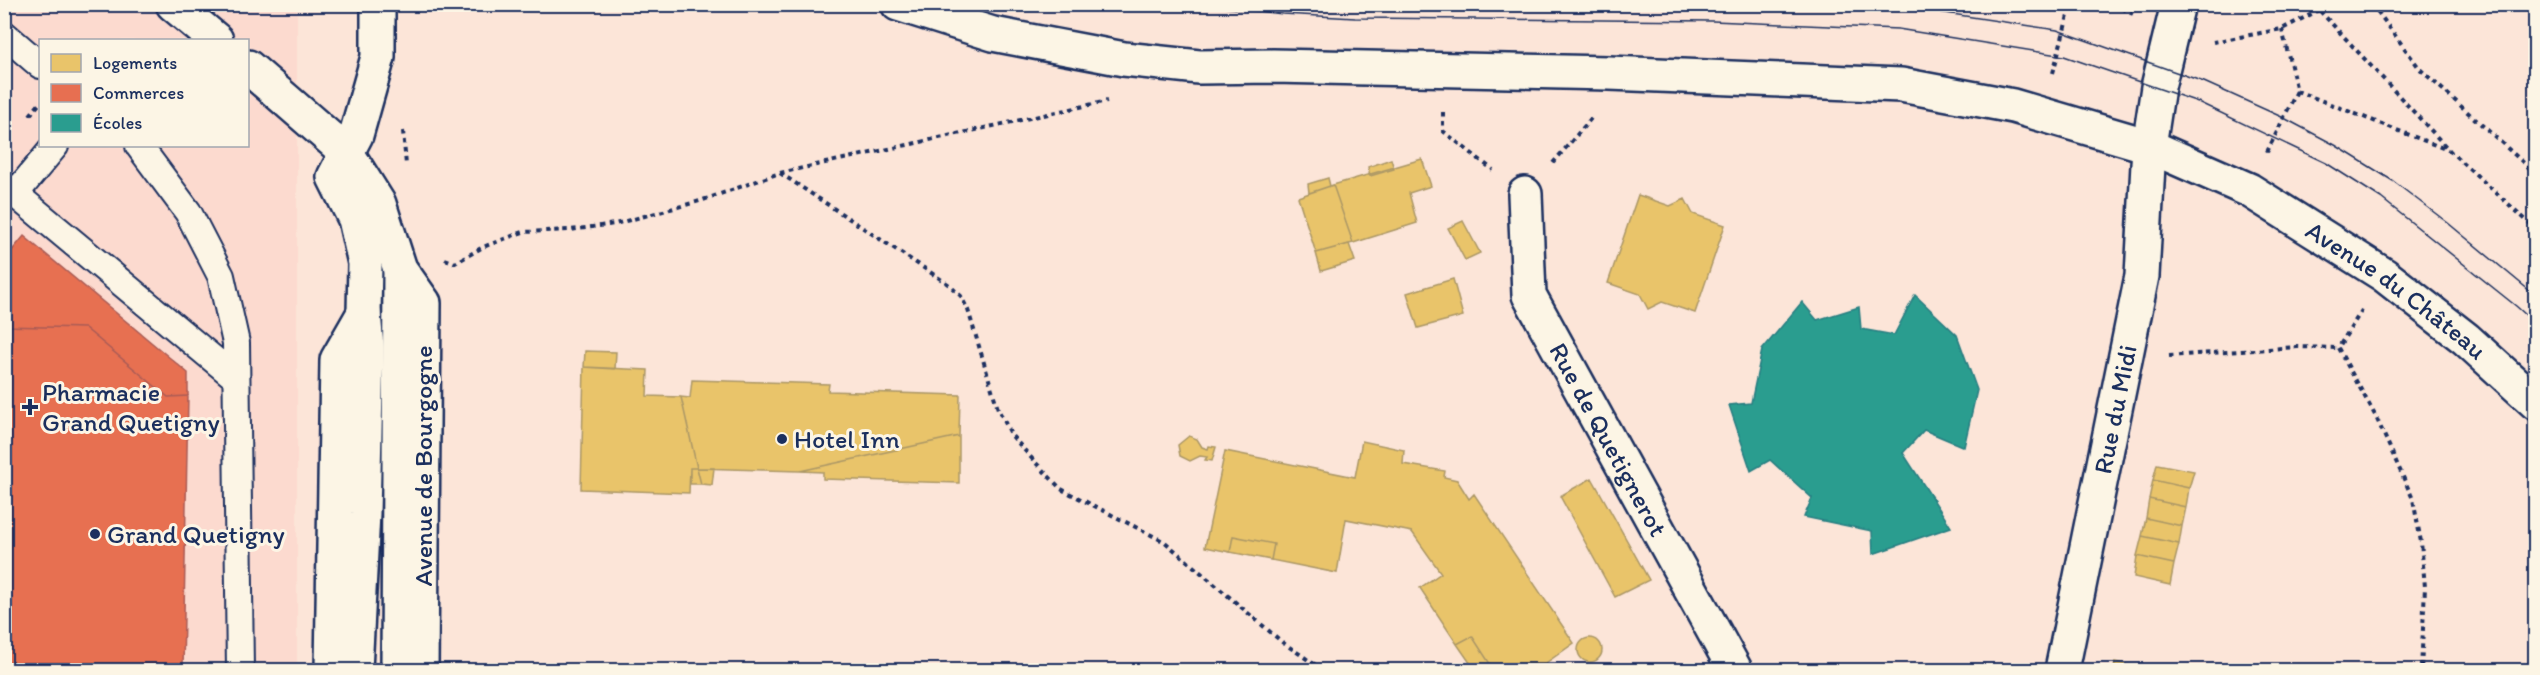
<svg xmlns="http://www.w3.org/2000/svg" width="2540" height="675" font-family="Itim,sans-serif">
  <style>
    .built { fill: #fcdacf; fill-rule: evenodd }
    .homes { fill: #e9c46a; stroke: #ab9766; stroke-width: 1.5 }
    .shops { fill: #e76f51; stroke: #aa5c55; stroke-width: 1.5 }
    .schools { fill: #2a9d8f; stroke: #267c80; stroke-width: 1.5 }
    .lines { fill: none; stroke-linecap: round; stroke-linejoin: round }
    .service-casing { stroke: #1b2f5e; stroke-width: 30 }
    .minor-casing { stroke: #1b2f5e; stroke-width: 38 }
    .secondary-casing { stroke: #1b2f5e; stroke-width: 38 }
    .path { stroke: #1b2f5e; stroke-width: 4; stroke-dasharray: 4.5 4.5; stroke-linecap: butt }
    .service { stroke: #fcf5e5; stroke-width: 26 }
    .minor { stroke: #fcf5e5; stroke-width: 33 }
    .secondary { stroke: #fcf5e5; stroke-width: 33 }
    .tram { stroke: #1b2f5e; stroke-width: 1.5 }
    .poi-dot { fill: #1b2f5e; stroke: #fcf5e5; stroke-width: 2 }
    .labels { text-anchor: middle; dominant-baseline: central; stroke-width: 6; stroke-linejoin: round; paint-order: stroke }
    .street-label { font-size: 26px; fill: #1b2f5e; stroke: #fcf5e5 }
    .poi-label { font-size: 26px; fill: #1b2f5e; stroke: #fcf5e5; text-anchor: start }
  </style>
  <rect width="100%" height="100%" fill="#fce5d8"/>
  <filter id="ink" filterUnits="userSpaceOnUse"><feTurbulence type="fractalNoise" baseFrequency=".0167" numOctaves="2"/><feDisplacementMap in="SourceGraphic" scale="12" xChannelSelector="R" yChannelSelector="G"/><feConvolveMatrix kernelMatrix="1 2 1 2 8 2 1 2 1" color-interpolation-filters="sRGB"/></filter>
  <g filter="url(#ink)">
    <path class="built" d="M 4,5 L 297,5 L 297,670 L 5,670 ZM 40,40 L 248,40 L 248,146 L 40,146 Z"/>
    <path class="homes" d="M 1391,159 L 1394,169 L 1370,176 L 1368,167 Z
      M 1422,159 L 1431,186 L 1409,193 L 1417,223 L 1353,243 L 1333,185 Z
      M 1328,178 L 1330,186 L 1309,193 L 1308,184 Z
      M 1333,185 L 1353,243 L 1316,253 L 1298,197 Z
      M 1638,195 L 1670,206 L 1685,199 L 1693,214 L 1725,225 L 1695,313 L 1662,302 L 1648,309 L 1640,294 L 1608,283 Z
      M 1463,221 L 1480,253 L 1465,260 L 1448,228 Z
      M 1349,244 L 1355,261 L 1321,271 L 1316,253 Z
      M 1453,279 L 1463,316 L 1418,328 L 1407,293 Z
      M 585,351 L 616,352 L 615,369 L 584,367 Z
      M 584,367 L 648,370 L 647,396 L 681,397 L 697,468 L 690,468 L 689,493 L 581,489 Z
      M 692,380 L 829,384 L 828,391 L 960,395 L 959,436 L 800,471 L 697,468 L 681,397 L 690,398 Z
      M 959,436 L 959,483 L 823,479 L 823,472 L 800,471 Z
      M 1189,436 L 1197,439 L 1202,447 L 1208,449 L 1209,446 L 1216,447 L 1212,461 L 1205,460 L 1207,457 L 1200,456 L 1190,461 L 1180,456 L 1178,445 Z
      M 1362,441 L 1404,450 L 1403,464 L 1445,471 L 1444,477 L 1457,480 L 1469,499 L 1474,494 L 1574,643 L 1536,670 L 1494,670 L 1472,636 L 1457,644 L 1420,588 L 1441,573 L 1412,532 L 1346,519 L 1337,573 L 1271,560 L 1274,544 L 1233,536 L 1230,552 L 1205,547 L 1225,451 L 1355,477 Z
      M 2157,464 L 2194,471 L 2189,488 L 2153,480 Z
      M 690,468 L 697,468 L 701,484 L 690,484 Z
      M 697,468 L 714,468 L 712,485 L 701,484 Z
      M 1592,478 L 1649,580 L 1615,597 L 1560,496 Z
      M 2153,480 L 2189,488 L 2186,507 L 2149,499 Z
      M 2149,499 L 2186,507 L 2182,526 L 2146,518 Z
      M 2146,518 L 2182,526 L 2179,544 L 2142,536 Z
      M 1233,536 L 1274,544 L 1271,560 L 1230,552 Z
      M 2142,536 L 2179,544 L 2174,564 L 2137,556 Z
      M 2137,556 L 2174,564 L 2170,585 L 2134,577 Z
      M 1472,636 L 1494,670 L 1475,670 L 1457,644 Z
      M1578 650a12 12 0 1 1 24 0a12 12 0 1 1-24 0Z
      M 2115,662 L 2150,670 L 2114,670 Z"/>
    <path class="shops" d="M 24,236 L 188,373 L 188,396 L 168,397 L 85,328 L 4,326 L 4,260 Z
      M 4,326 L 85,328 L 168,397 L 188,396 L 183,670 L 4,670 Z"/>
    <path class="schools" d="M 1915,295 L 1957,335 L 1977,390 L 1964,447 L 1924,430 L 1903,453 L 1951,527 L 1873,554 L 1872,531 L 1804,517 L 1812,498 L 1770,460 L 1751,471 L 1729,405 L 1751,403 L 1762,350 L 1802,302 L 1817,320 L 1859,307 L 1861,329 L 1894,335 Z"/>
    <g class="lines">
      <g class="service-casing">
        <path id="service" d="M 4,34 L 40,65
          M 139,146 L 188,212 L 221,276 L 236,343 L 240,670
          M 4,185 L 236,378
          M 15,194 L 55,146"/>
      </g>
      <g class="minor-casing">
        <g id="minor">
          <path d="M 173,4 L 216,40"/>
          <path d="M 248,67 L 347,153 L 379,204 L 400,269 L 424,303 L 421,670"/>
          <path id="s1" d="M 1525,194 L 1529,295 L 1735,670"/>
          <path d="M 332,670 L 337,360 L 364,313"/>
          <path d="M 355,670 L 363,513 L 367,347 L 364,313 L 365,263 L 355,219 L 334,177 L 356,135 L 378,57 L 378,4"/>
          <path d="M 398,670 L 400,269"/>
          <path id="s2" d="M 2062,670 L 2142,276 L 2149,146 L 2158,87 L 2178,4"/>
        </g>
      </g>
      <g class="secondary-casing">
        <g id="secondary">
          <path id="s3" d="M 898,4 L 993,34 L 1124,59 L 1199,67 L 1273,66 L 1609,73 L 1901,85 L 2013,106 L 2149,146 L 2249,190 L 2384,275 L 2466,339 L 2536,403"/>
        </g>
      </g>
      <path class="path" d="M 2114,4 L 2133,14
        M 2372,4 L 2420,69 L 2536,174
        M 2320,11 L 2451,152 L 2536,229
        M 2282,29 L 2297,91 L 2448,150
        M 2213,42 L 2282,29 L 2331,4
        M 2053,73 L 2071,4
        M 1443,112 L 1443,131 L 1493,170
        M 30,115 L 40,103
        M 403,131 L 406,165
        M 2267,152 L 2297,91
        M 1553,163 L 1593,116
        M 780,173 L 948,284 L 961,296 L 968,310 L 998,409 L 1012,436 L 1035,462 L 1061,489 L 1165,542 L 1282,642 L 1323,670
        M 445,259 L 455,263 L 483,247 L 523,232 L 570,230 L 615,224 L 700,201 L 780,173 L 1107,101
        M 2362,310 L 2338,348 L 2376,417 L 2413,499 L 2421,542 L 2425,587 L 2421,670
        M 2169,356 L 2297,347 L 2338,348"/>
      <use href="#service" class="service"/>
      <use href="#minor" class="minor"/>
      <use href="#secondary" class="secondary"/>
      <path class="tram" d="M 1197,4 L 1283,14 L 1355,18 L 1713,21 L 1898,29 L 2064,56 L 2198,102 L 2326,163 L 2381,198 L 2516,306 L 2536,324
        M 1886,4 L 2057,30 L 2204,82 L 2284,118 L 2335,145 L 2393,181 L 2448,223 L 2536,296"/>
    </g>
  </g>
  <g class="poi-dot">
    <path d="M27 398h6v6h6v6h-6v6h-6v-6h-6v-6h6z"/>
    <circle cx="782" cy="439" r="6"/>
    <circle cx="95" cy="534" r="6"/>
  </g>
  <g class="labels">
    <g class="street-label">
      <text stroke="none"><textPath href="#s3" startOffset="1554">Avenue du Château</textPath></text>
      <text stroke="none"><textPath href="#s2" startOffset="266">Rue du Midi</textPath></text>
      <text stroke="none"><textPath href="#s1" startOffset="266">Rue de Quetignerot</textPath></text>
      <text transform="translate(423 466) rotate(-90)">Avenue de Bourgogne</text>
    </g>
    <g class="poi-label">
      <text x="42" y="392">Pharmacie<tspan x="42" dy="30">Grand Quetigny</tspan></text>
      <text x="794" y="439">Hotel Inn</text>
      <text x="107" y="534">Grand Quetigny</text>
    </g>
  </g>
  <rect width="2540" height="675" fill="none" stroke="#fcf5e5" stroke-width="24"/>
  <rect x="12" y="12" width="2516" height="651" fill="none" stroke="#1b2f5e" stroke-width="2" filter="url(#ink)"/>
  <rect x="39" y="39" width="210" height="108" fill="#fcf5e5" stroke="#a2a6af" stroke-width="1.5"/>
  <rect x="51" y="54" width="30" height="18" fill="#e9c46a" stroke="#a2a6af" stroke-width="1.5"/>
  <text x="93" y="69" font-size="18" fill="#1b2f5e">Logements</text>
  <rect x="51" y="84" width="30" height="18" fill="#e76f51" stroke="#a2a6af" stroke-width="1.5"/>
  <text x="93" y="99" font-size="18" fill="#1b2f5e">Commerces</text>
  <rect x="51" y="114" width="30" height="18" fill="#2a9d8f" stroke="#a2a6af" stroke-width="1.5"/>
  <text x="93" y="129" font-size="18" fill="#1b2f5e">Écoles</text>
</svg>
